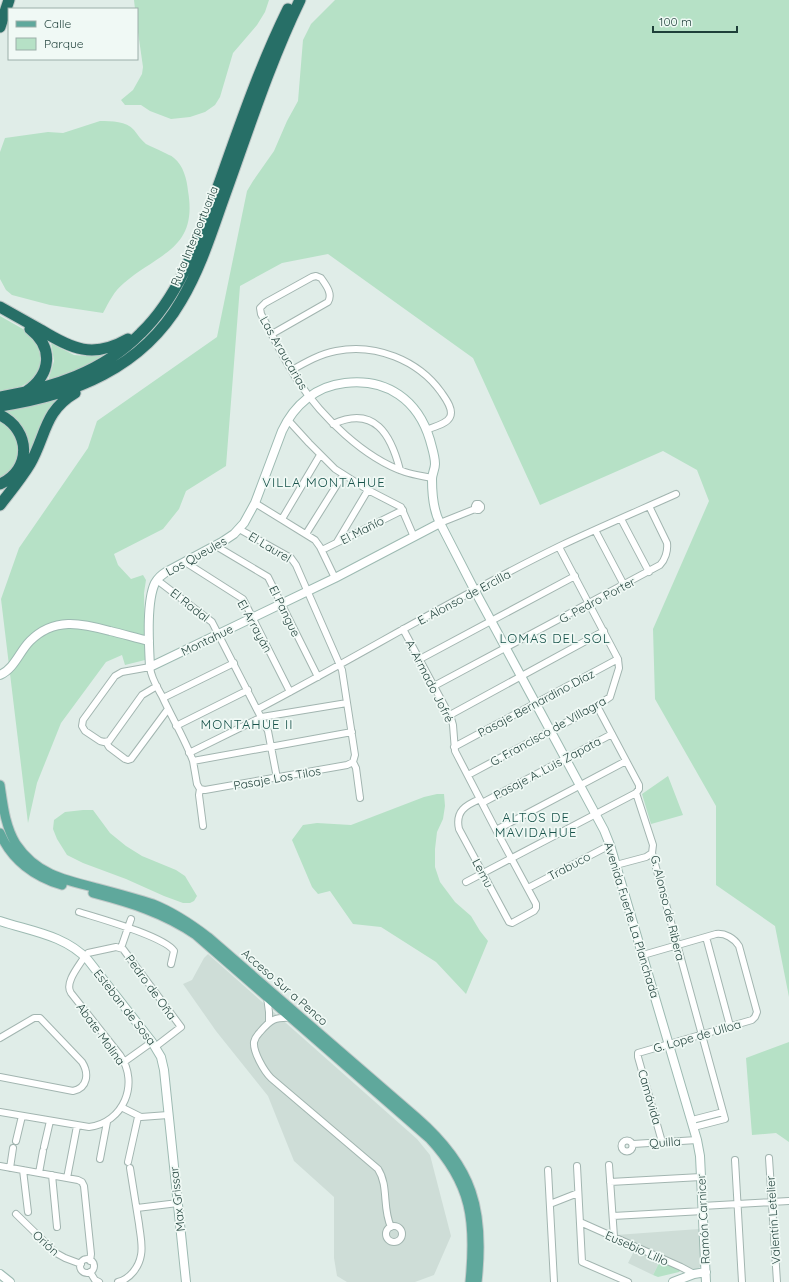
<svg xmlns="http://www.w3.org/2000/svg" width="789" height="1282" font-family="Quicksand,sans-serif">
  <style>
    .built { fill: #ceddd7 }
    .green { fill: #b6e1c6 }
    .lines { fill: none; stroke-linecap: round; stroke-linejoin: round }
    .street-casing { stroke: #a2b5b0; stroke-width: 8 }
    .secondary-casing { stroke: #9dbab2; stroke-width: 10 }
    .primary-casing { stroke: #c0c9c8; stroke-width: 11 }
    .highway-casing { stroke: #c0c9c8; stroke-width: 13 }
    .street { stroke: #fff; stroke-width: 6 }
    .secondary { stroke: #fff; stroke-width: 8 }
    .primary { stroke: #5fa89c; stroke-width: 9 }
    .highway { stroke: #276f67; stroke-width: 11 }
    .labels { text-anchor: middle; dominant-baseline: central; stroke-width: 3.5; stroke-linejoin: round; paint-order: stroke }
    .street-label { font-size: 12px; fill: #1e3f39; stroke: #f0f9f5 }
    .neighbourhood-label { font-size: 13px; letter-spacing: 1px; fill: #18534b; stroke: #f0f9f5 }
  </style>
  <rect width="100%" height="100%" fill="#e0ede8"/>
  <path class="built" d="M 208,954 L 417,1139 L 430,1155 L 451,1236 L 434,1275 L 415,1282 L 347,1282 L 337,1276 L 334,1258 L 334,1197 L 294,1161 L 268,1096 L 216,1031 L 183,984 L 192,980 L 204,958 Z
    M 699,1229 L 702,1266 L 695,1270 L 616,1235 Z
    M 635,1249 L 660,1261 L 653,1275 L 628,1263 Z"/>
  <path class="green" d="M 134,0 L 269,0 L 265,12 L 257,25 L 233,53 L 220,97 L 215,105 L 205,112 L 190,117 L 171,119 L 150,111 L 141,105 L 125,105 L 121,100 L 133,90 L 142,74 L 143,67 L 137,25 L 137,9 L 135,9 Z
    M 335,0 L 789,0 L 789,997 L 775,926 L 716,885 L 716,806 L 655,699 L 653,629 L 709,501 L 697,470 L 663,451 L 540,505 L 473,358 L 328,254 L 282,263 L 240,286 L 226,466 L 186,491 L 179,509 L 163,529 L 114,554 L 118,565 L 131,579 L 143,575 L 146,580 L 144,593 L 145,660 L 125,665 L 122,655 L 106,662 L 61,723 L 37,783 L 28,823 L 1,599 L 19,548 L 88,448 L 97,421 L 217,337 L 247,191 L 253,181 L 274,151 L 287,121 L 298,101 L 303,40 L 311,24 Z
    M 100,121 C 112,121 126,121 134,130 C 138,135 141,140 146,144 C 151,147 158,149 163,152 C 166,154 171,155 174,158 C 183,165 187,179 188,191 C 198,249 159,253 124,283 C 114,291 109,302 103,313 L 50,305 L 12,295 L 6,290 L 0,279 L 0,152 L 5,138 L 48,132 L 63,133 Z
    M 0,316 L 30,333 L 43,353 L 39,372 L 29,382 L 20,387 L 0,391 Z
    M 51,343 L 74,355 L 88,356 L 103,355 L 80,370 L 48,381 L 54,361 Z
    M 59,398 L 46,420 L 29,460 L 28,452 L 5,411 Z
    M 0,419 L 12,429 L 20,449 L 15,468 L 0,480 Z
    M 668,776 L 683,815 L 651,824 L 642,794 Z
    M 437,794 L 444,794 L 445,806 L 443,819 L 437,832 L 435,849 L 435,867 L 440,882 L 455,902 L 471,916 L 480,931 L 488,941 L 466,994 L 436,962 L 381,927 L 353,924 L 330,891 L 318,894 L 312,887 L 292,840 L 303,825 L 317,823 L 351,825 L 424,797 Z
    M 83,810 L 93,810 L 110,833 L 126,846 L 142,856 L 176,870 L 185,876 L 197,896 L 194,901 L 190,903 L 183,903 L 164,896 L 126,879 L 83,863 L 67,855 L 57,839 L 53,829 L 54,820 L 65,812 Z
    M 789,1042 L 789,1142 L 776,1133 L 752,1135 L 746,1058 Z
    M 660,1261 L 681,1270 L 679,1272 L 658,1277 L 653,1275 Z"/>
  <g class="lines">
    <g class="street-casing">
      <path id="street" d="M 272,334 L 328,302 C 333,294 326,285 321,278 L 316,276 L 312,277 L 265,303 L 260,308 L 261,314 C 273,336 284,360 298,381 C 322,417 364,458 405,472 C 414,475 423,476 432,478
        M 292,370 C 306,362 320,354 336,351 C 375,343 418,360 441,392 C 445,398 454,409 450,417 C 447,424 433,427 426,430
        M 288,420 L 309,443 L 335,469 L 368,490 L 401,507 L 414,537
        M 333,424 C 375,405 391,435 400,470
        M 255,503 L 315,540 L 320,547 L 335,578
        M 282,519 L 320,455
        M 621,519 L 649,572
        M 440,523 L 475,509 L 477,510 L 479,510 L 481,508 L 481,506 L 479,504 L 476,504 L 475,506 L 475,509
        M 239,529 L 291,558 L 296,565 L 342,670 L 355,755 L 353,762
        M 595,530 L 624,585
        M 306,534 L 343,475
        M 337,542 L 368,490
        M 216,546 L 268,577 L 318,677
        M 322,550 L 403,510
        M 185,562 L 243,599 L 290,692
        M 157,580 L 212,622 L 268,731 L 277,778
        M 403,629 L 451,718 L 453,725 L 455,751 L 496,830 L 536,904 L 536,908 L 534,911 L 512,923 L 509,922 L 508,920 L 459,829 C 455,811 466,805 480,799
        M 420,659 L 575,576
        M 157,686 L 142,695 L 109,741 L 104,742 L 100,741 L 85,731 L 82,726 L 83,720 L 115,676 L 122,672 L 150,667 C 151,678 157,687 162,696 C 172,718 185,739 193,761 L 197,784 L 200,789 L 199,795 L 203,826
        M 434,686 L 660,565 C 665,560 668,551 667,543 L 649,506
        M 163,698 L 234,663
        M 597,706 L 639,785 L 639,789 L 636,793 L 653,845 L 652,853 L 725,1119 L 694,1127
        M 258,709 C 359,656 457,596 560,546 C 598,528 638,511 676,494
        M 450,715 L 604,631
        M 176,726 L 248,690
        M 106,742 L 109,747 L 125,759 L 128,760 L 131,759 L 168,709
        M 454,747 L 618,659
        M 189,753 L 262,717 L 347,703
        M 193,761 L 352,732
        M 353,762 L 356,768 L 360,798
        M 468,775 L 597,706 L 610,697 L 619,668 L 618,659 L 559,547
        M 200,789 L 205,790 L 347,765 L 353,762
        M 482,803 L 612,734
        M 496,830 L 626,761
        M 616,865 L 646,857 L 652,853
        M 466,882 L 636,793
        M 528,888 L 610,845
        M 79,912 C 98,918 164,936 174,951 L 171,964
        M 706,937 L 730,1026
        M 121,948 L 131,919
        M 643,955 L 716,934 C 725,933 734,938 739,946 L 757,1012 L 755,1017 L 752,1020 L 638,1053 L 638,1057 L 662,1142
        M 267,997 L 269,1012 L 269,1022
        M 292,1018 C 275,1017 271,1019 260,1032 C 257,1035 255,1038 254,1042 C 253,1052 264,1071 271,1078 L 378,1169 C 389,1186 382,1208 391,1227
        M 0,1038 L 34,1018 L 40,1018 L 82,1062 C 89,1073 88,1088 73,1091 L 0,1077
        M 124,1062 L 152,1042
        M 121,1107 L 141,1117 L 168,1115
        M 0,1112 L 89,1127 C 123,1123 140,1084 120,1055 L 71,993 C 64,983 79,966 85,956 L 88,953 L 116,947 L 123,949 L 181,1027 L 155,1047
        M 692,1120 L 723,1112
        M621.5 1146a5.5 5.5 0 1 1 11 0a5.5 5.5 0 1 1-11 0Z
        M 16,1141 L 22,1116
        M 633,1144 L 697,1140
        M 44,1147 L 50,1121
        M 769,1158 L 777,1282
        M 100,1159 L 107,1122
        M 735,1160 L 742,1282
        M 128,1162 L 138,1117
        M 609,1165 L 614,1237
        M 0,1166 L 78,1180 L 82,1182 L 84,1186 L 91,1254 L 90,1261
        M 577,1166 L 582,1262 L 628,1282
        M 10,1168 L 13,1148
        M 23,1170 L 28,1212
        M 548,1170 L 554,1282
        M 39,1173 L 43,1151
        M 52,1175 L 57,1227
        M 67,1178 L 77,1126
        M 610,1182 L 701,1177
        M 550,1204 L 578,1193
        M 702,1206 L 789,1201
        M 137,1208 L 178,1203
        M 16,1214 L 56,1253 L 65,1258 L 81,1264
        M 613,1216 L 703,1211
        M 580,1222 L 681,1267 L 694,1274
        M386 1234a8 8 0 1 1 16 0a8 8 0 1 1-16 0Z
        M80 1266a7 7 0 1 1 14 0a7 7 0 1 1-14 0Z
        M 90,1272 L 95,1280 L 99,1282
        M 118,1282 C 130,1279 139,1267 141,1255 C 143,1245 140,1234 139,1224 C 136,1205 133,1186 130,1168"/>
    </g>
    <g class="secondary-casing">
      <path id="secondary" d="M 440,523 L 335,578 L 150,667 C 149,646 146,602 155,583 C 158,578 161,575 166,572 L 222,542 L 234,534 L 244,523 L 255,503 L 282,431 C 294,405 316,386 345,383 C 387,378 418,400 430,440 C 432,448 435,456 435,464 C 435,469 432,474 432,479 C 432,494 433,510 440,523 L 475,591 L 604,830 L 610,845 L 697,1140 L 700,1156 L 706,1282
        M 0,675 C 15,668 19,652 30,641 C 54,617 81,623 110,631 C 123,634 136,638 149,641
        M 0,921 C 30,931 65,935 88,960 L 152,1042 L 161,1057 L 164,1070 L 186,1282
        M 0,1274 L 10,1282
        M 673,1282 L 694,1274 L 706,1272"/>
    </g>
    <g class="primary-casing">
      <path id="primary" d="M 0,785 C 3,805 5,826 16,844 C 36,874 64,880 97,888 C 116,893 135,898 153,904 C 173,912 191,924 208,937 L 417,1118 C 473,1167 485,1210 477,1282
        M 0,833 C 11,860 35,877 62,885
        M 93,893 C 131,903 164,913 196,935 L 429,1138 C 472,1184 476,1221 470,1282"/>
    </g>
    <g class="highway-casing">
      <path id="highway" d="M 0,27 L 9,0
        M 0,307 C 14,315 27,322 41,330 C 72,349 93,359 128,339
        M 27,391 C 51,374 54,348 30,329
        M 0,397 C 52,388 103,372 141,333 C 182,293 199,237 219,184 C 240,125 260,66 288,9
        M 0,406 C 74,395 142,368 181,301 C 200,269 211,234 223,200 C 247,134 269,64 300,0
        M 0,415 C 31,430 32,470 0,484
        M 0,505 C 10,492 21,479 30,464 C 46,436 44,411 75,393"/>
    </g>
    <use href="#street" class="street"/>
    <use href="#secondary" class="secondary"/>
    <use href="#primary" class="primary"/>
    <use href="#highway" class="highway"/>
  </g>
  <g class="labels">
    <g class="street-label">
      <text transform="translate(194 236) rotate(-68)">Ruta Interportuaria</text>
      <text transform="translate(284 353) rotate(60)">Las Araucarias</text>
      <text transform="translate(362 530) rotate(-27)">El Mañío</text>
      <text transform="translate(270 547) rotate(31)">El Laurel</text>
      <text transform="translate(196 556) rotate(-29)">Los Queules</text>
      <text transform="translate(464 597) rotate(-28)">E. Alonso de Ercilla</text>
      <text transform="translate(597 600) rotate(-28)">G. Pedro Porter</text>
      <text transform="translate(190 605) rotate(38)">El Radal</text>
      <text transform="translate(285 611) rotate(64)">El Pangue</text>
      <text transform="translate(255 626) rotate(61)">El Arrayán</text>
      <text transform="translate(207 640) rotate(-26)">Montahue</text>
      <text transform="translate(430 681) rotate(63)">A. Armado Jofré</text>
      <text transform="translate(536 703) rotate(-28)">Pasaje Bernardino Díaz</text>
      <text transform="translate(548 731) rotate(-29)">G. Francisco de Villagra</text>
      <text transform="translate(547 768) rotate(-28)">Pasaje A. Luis Zapata</text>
      <text transform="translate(277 778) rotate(-10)">Pasaje Los Tilos</text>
      <text transform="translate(569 866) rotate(-28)">Trabuco</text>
      <text transform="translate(483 873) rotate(62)">Lemu</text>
      <text transform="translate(668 908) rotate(76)">G. Alonso de Ribera</text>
      <text transform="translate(632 920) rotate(73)">Avenida Fuerte La Planchada</text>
      <text transform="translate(151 987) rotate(54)">Pedro de Oña</text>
      <text transform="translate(285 987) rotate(41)">Acceso Sur a Penco</text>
      <text transform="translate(125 1007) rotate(52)">Esteban de Sosa</text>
      <text transform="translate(101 1034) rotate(54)">Abate Molina</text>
      <text transform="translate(697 1036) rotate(-16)">G. Lope de Ulloa</text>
      <text transform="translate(650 1097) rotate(74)">Camávida</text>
      <text transform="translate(665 1142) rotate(-4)">Quilla</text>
      <text transform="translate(177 1199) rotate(-96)">Max Grissar</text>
      <text transform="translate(703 1219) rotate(-93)">Ramón Carnicer</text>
      <text transform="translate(773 1220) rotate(-94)">Valentín Letelier</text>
      <text transform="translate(46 1243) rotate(42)">Orión</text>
      <text transform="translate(637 1248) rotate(24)">Eusebio Lillo</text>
    </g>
    <g class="neighbourhood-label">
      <text x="324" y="482">VILLA MONTAHUE</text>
      <text x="555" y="638">LOMAS DEL SOL</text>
      <text x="247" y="724">MONTAHUE II</text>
      <text x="536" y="817">ALTOS DE<tspan x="536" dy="15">MAVIDAHUE</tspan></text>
    </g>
  </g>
  <rect x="8" y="8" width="130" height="52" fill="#f0f9f5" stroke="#9cafaa"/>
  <rect x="16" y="21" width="20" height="6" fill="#5fa89c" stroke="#9cafaa"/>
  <text x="44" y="28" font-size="12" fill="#1e3f39">Calle</text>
  <rect x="16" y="38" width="20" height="12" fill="#b6e1c6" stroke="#9cafaa"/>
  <text x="44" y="48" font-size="12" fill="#1e3f39">Parque</text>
  <path d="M653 26v6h84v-6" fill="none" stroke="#1e3f39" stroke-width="2"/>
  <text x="659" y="26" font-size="12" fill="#1e3f39" stroke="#f0f9f5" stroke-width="3" paint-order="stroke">100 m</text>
</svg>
